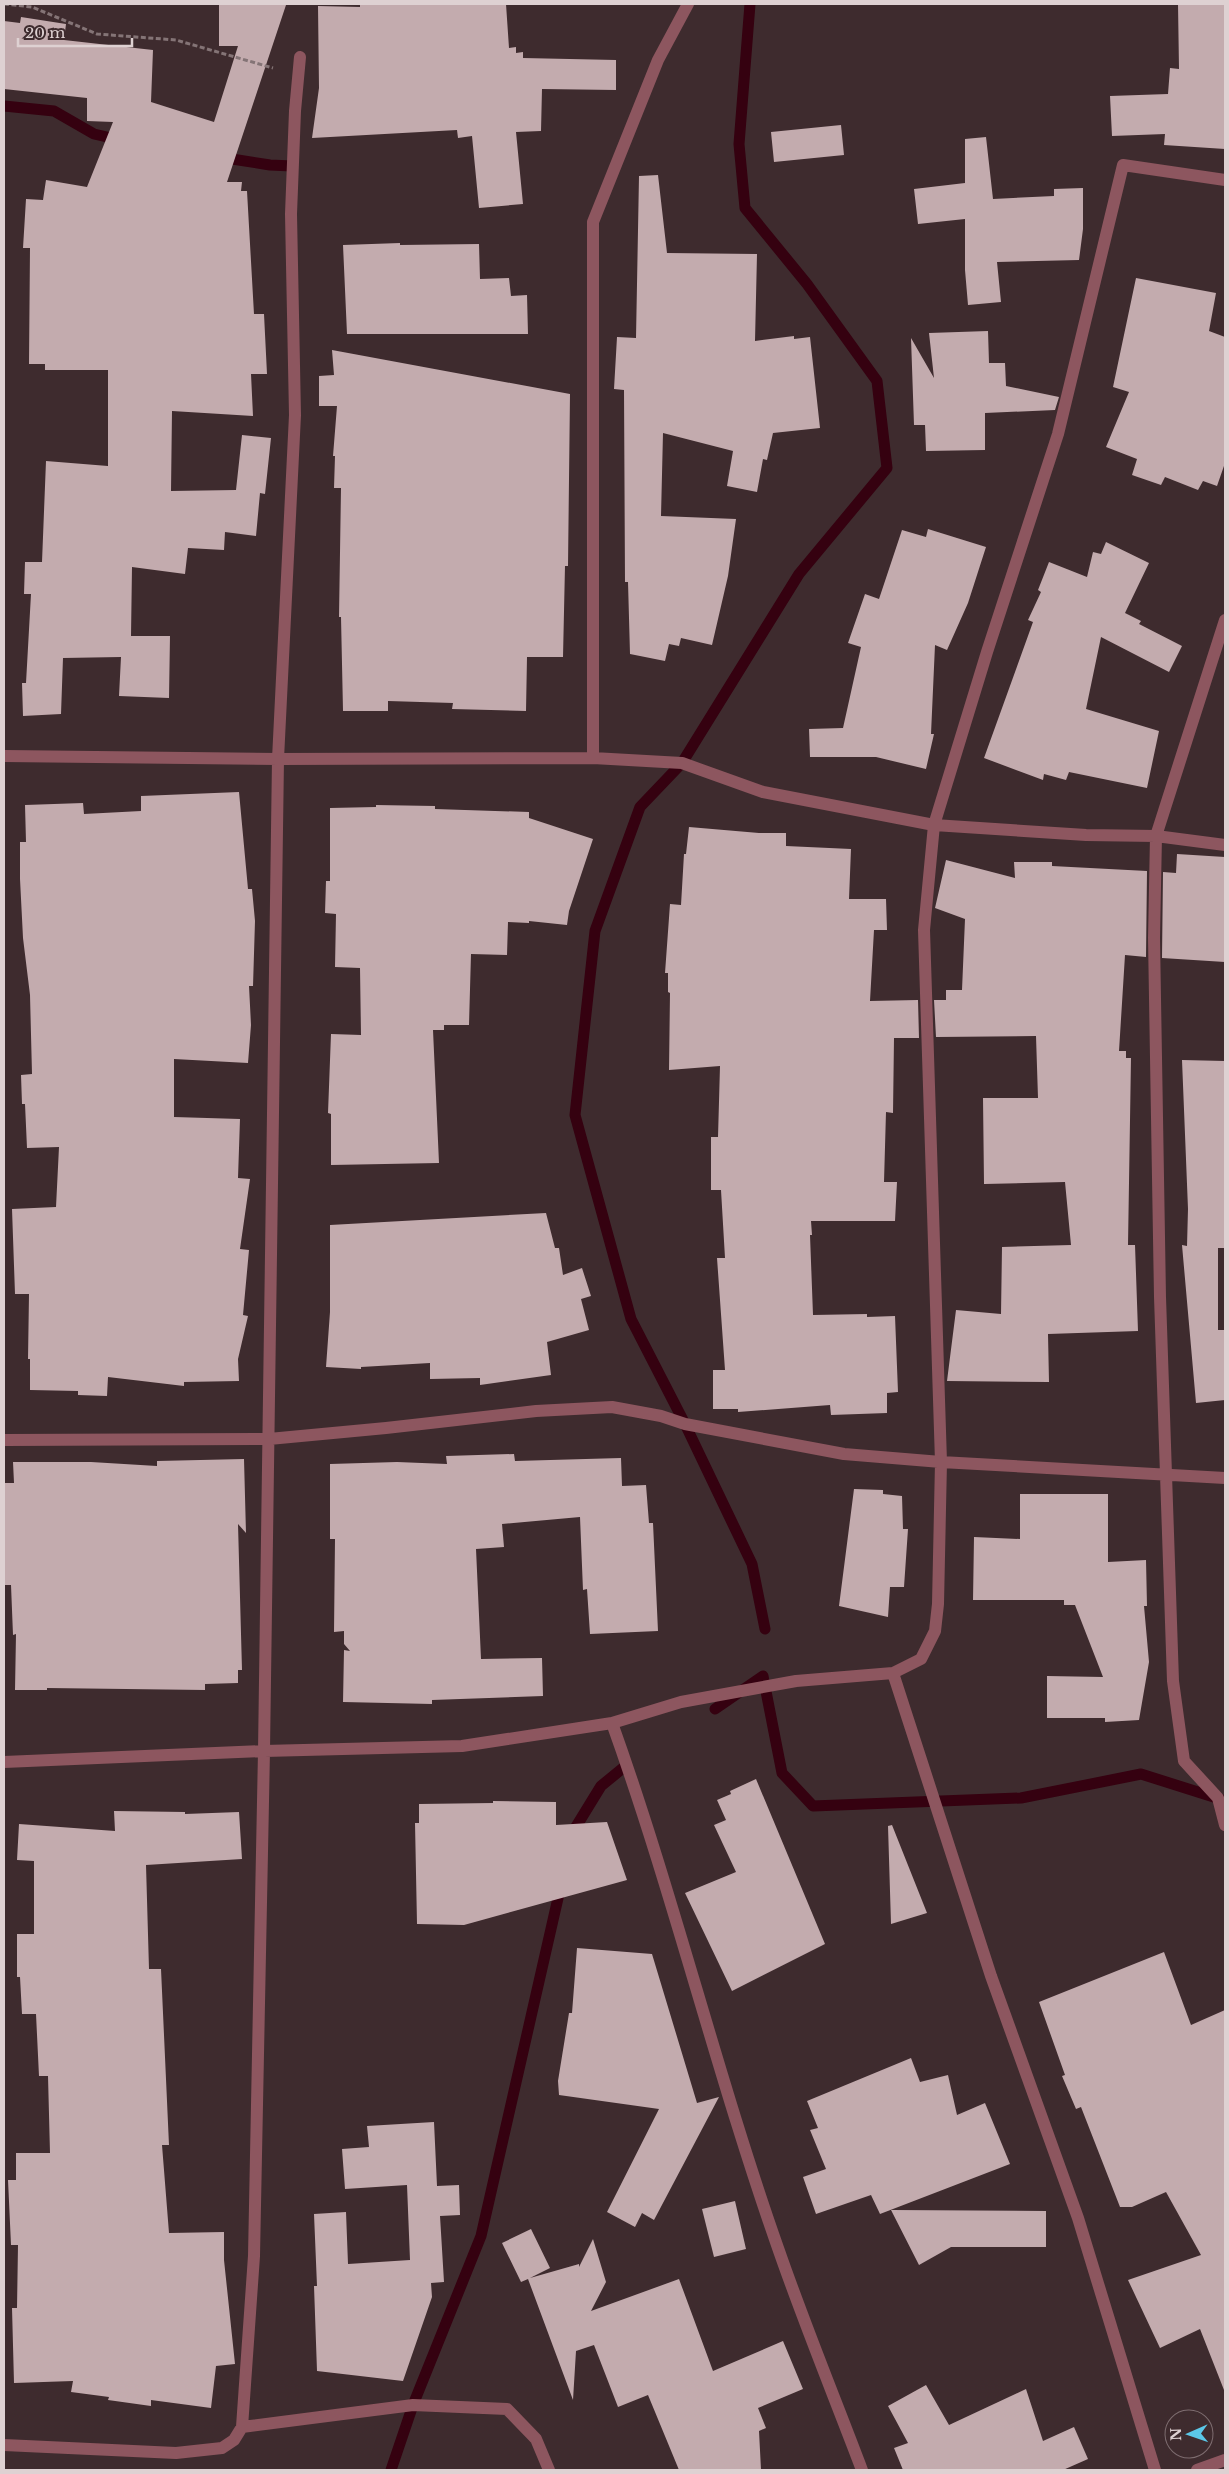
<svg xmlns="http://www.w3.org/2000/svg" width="1229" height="2474" font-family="'Libre Baskerville',serif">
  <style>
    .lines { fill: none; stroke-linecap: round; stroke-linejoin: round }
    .stream { stroke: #350110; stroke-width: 11 }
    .building { fill: #c3abae }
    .path { stroke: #847476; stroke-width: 3; stroke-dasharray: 5 2.5; stroke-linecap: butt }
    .minor { stroke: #8d565f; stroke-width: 12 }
  </style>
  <rect width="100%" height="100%" fill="#3e2b2e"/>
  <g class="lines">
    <path class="stream" d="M 750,4 L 739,144 L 745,208 L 807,284 L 877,381 L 887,468 L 799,574 L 682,763 L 640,807 L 595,931 L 575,1115 L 631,1319 L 685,1424 L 752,1564 L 765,1629
      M 4,106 L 54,111 L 94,134 L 120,140
      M 219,157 L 270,165 L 292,166
      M 715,1709 L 763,1676 L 782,1773 L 813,1806 L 1021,1798 L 1141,1774 L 1220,1799
      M 572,1838 L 574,1830 L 601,1786 L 623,1768
      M 391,2470 L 413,2405 L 481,2236 L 561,1885"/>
  </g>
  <path class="building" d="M 360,4 L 506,4 L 509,48 L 516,47 L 516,53 L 523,52 L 523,58 L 616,60 L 616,90 L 542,89 L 541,131 L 516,132 L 523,204 L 479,208 L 472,136 L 458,138 L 457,130 L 312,138 L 319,88 L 318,6 L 360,7 Z
    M 1178,4 L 1225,4 L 1225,149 L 1164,145 L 1165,134 L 1112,136 L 1110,96 L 1168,94 L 1170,68 L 1179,69 Z
    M 219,5 L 286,5 L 227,182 L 242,182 L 241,191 L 247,191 L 254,314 L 264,314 L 267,374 L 251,374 L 253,416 L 172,411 L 171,491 L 236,490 L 242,435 L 271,438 L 265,494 L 260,493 L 256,536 L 225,532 L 224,550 L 188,548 L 185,574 L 132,567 L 131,636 L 170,636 L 169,698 L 119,696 L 121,657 L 63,658 L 61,714 L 23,716 L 22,683 L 26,683 L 31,594 L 24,594 L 25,562 L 42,562 L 46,461 L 108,466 L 108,370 L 45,370 L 45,364 L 29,364 L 30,248 L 23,248 L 26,199 L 43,200 L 46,180 L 87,187 L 113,122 L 87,121 L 87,98 L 4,89 L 4,21 L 20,23 L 21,17 L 66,24 L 64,40 L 153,50 L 151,102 L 214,122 L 238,46 L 219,46 Z
    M 841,125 L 844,155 L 774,162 L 771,132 Z
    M 986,137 L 993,199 L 1054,196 L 1054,189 L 1083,188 L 1083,229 L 1079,260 L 997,262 L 1001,302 L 968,305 L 965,270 L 965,219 L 918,224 L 914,189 L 965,183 L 965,139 Z
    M 658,175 L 667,253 L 757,254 L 755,341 L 794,336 L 794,339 L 810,337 L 820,428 L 773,433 L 767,460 L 763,459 L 757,492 L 727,486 L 733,451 L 663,433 L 661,516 L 736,519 L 728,576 L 712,645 L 681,638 L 679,646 L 669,644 L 665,661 L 630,654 L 628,582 L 625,582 L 624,390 L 614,389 L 617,337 L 636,338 L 639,176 Z
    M 400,243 L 400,245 L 479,244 L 480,279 L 509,278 L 511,296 L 527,295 L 528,334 L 347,334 L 343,245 Z
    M 1136,278 L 1216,293 L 1209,331 L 1225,337 L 1225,463 L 1217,486 L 1203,481 L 1198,490 L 1165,477 L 1161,485 L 1132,475 L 1137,459 L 1106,447 L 1129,392 L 1113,387 Z
    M 988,331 L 989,363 L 1005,363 L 1006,386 L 1059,397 L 1055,410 L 985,413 L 985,450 L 926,451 L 925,425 L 914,425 L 911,338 L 934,378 L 929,333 Z
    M 332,350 L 570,394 L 568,566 L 565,566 L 563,657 L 527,657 L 526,711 L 452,709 L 453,703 L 388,701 L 388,711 L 343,711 L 341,617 L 339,617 L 341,488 L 334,488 L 335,456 L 333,456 L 337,406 L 319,406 L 319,376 L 334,375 Z
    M 928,529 L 986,547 L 968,603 L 947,650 L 935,645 L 931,734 L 934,734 L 926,769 L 876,757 L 810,757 L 809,729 L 843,728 L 861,647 L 848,643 L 865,594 L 879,599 L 902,530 L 926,537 Z
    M 1106,542 L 1149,563 L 1125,613 L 1141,621 L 1139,624 L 1182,646 L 1169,672 L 1101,637 L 1086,709 L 1159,731 L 1147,788 L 1069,772 L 1066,780 L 1044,774 L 1043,780 L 984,758 L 1033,622 L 1028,620 L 1041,592 L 1038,590 L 1049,562 L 1087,577 L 1093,552 L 1101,554 Z
    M 239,792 L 248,889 L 252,889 L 255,921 L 253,986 L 249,986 L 251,1025 L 248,1063 L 174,1059 L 174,1117 L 240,1119 L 238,1178 L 250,1179 L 240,1249 L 249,1250 L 243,1315 L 248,1316 L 238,1359 L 239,1381 L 184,1382 L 184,1386 L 108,1377 L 107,1396 L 78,1395 L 78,1391 L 30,1390 L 30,1359 L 28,1359 L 29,1294 L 15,1294 L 12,1209 L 56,1207 L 59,1147 L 27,1148 L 25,1104 L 22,1104 L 21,1075 L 32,1074 L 30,995 L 23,938 L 20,879 L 20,842 L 26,842 L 25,805 L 83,803 L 84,814 L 141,811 L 141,796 Z
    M 376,805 L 435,806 L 435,809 L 529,812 L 529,818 L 593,839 L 569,911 L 567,925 L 529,921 L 529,923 L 508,922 L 507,955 L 471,954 L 469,1025 L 444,1025 L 444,1030 L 433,1030 L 439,1163 L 331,1165 L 331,1114 L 328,1113 L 331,1034 L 361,1035 L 360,968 L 335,967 L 336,914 L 325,913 L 326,881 L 330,881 L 330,808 L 376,807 Z
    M 689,827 L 759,833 L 786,833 L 786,846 L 851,849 L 849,899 L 886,899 L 887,930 L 874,930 L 870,1001 L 918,1000 L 919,1038 L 894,1038 L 893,1113 L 886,1112 L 884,1182 L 897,1182 L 895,1221 L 811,1221 L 812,1235 L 810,1235 L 813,1315 L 867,1314 L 867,1317 L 895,1316 L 898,1392 L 887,1393 L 887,1413 L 831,1415 L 830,1405 L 738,1412 L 738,1409 L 713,1409 L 713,1370 L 725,1370 L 717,1258 L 725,1258 L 721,1190 L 711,1190 L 711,1137 L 718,1137 L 720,1066 L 669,1070 L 670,993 L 668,992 L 668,973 L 665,973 L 670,904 L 681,905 L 684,854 L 686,854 Z
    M 1177,854 L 1225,857 L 1225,962 L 1162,958 L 1163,872 L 1176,873 Z
    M 946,860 L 1015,878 L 1014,862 L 1052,862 L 1052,866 L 1147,871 L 1146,957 L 1125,955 L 1119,1051 L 1126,1051 L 1126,1058 L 1131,1058 L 1128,1245 L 1135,1245 L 1138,1331 L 1048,1334 L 1049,1382 L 947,1381 L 956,1310 L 1001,1314 L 1002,1247 L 1071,1245 L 1065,1182 L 984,1184 L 983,1098 L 1038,1098 L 1036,1036 L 936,1037 L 934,1000 L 946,1000 L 946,990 L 962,990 L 965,919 L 935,908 Z
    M 1182,1060 L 1225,1061 L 1225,1248 L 1218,1248 L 1218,1330 L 1225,1330 L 1225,1400 L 1196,1403 L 1182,1245 L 1187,1246 L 1188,1209 Z
    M 546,1213 L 555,1248 L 559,1248 L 563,1275 L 582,1268 L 591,1296 L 581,1299 L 589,1330 L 547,1342 L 551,1375 L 480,1385 L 480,1378 L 430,1379 L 430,1363 L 361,1367 L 361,1369 L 326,1367 L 330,1312 L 330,1225 Z
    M 514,1454 L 515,1461 L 621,1458 L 622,1486 L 646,1485 L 649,1523 L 653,1523 L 658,1631 L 590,1634 L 587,1589 L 583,1590 L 580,1517 L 502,1524 L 504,1547 L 476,1549 L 481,1659 L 542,1658 L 543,1696 L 432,1700 L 432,1704 L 343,1702 L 344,1650 L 350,1651 L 344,1644 L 344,1631 L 334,1632 L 335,1539 L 330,1539 L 330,1464 L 397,1462 L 447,1464 L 446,1456 Z
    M 244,1459 L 246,1533 L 238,1524 L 242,1670 L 238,1670 L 238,1683 L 205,1684 L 205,1690 L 47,1688 L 47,1690 L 15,1690 L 16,1634 L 13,1635 L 11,1585 L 4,1585 L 4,1483 L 14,1483 L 13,1462 L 91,1462 L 157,1466 L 157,1461 Z
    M 854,1489 L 883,1490 L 883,1494 L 902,1496 L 903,1529 L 908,1529 L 904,1587 L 890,1587 L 888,1617 L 839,1606 Z
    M 1020,1494 L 1108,1494 L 1108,1562 L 1146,1560 L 1147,1606 L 1144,1606 L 1149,1662 L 1139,1720 L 1105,1722 L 1105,1718 L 1047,1718 L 1047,1676 L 1103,1677 L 1075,1605 L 1064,1605 L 1064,1600 L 973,1600 L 974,1537 L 1020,1539 Z
    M 756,1779 L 825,1944 L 732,1991 L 685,1893 L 736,1872 L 714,1825 L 726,1820 L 717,1800 L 731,1794 L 730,1791 Z
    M 493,1801 L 556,1802 L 556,1825 L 607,1822 L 627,1880 L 464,1925 L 417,1924 L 415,1823 L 419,1823 L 419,1804 L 493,1803 Z
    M 114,1811 L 185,1812 L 185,1814 L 239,1812 L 242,1859 L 146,1865 L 149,1969 L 161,1969 L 169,2145 L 162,2145 L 169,2233 L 224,2232 L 224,2260 L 235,2364 L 216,2366 L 211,2408 L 151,2400 L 151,2406 L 108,2400 L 109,2397 L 71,2392 L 73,2381 L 14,2383 L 12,2308 L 17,2308 L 18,2245 L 11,2245 L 8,2180 L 16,2180 L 16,2153 L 50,2153 L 48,2076 L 39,2076 L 36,2014 L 22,2014 L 20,1977 L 17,1977 L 17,1934 L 34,1934 L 34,1861 L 17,1860 L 19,1824 L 115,1831 Z
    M 892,1825 L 927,1913 L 891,1924 L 888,1826 Z
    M 577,1948 L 652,1954 L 697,2103 L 719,2097 L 654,2220 L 642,2213 L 635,2227 L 607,2212 L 659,2109 L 559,2095 L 558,2081 L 569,2013 L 572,2013 Z
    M 1164,1952 L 1191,2025 L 1225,2010 L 1224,2390 L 1200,2329 L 1160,2348 L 1128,2280 L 1201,2255 L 1166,2192 L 1132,2207 L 1120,2207 L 1081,2107 L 1076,2109 L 1062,2076 L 1065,2075 L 1039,2002 Z
    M 911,2058 L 920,2082 L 948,2075 L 957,2115 L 985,2103 L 1010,2164 L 880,2214 L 871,2195 L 816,2214 L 803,2177 L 826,2169 L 810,2130 L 818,2128 L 807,2101 Z
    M 434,2122 L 437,2186 L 459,2185 L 460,2215 L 440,2216 L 444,2282 L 431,2283 L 432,2297 L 403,2381 L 317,2371 L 314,2286 L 317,2286 L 314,2214 L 346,2212 L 348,2264 L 410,2260 L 407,2185 L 345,2189 L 342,2149 L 369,2147 L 367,2126 Z
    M 735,2201 L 746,2249 L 714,2257 L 702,2209 Z
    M 891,2210 L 1046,2211 L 1046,2247 L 951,2247 L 919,2265 Z
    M 531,2229 L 550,2268 L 530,2278 L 579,2264 L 579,2267 L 593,2239 L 606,2282 L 591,2311 L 679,2279 L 713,2371 L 783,2341 L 803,2389 L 758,2408 L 766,2428 L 759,2431 L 761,2470 L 679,2470 L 648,2395 L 618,2407 L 594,2345 L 576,2351 L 573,2400 L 528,2279 L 521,2282 L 502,2243 Z
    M 926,2385 L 949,2425 L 1026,2389 L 1043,2441 L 1074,2427 L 1088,2459 L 1063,2470 L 903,2470 L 894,2448 L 908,2443 L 888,2406 Z"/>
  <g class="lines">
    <path class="path" d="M 4,4 L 32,7 L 97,34 L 176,40 L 273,68"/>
    <path class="minor" d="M 1225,620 L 1156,836 L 1154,938 L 1160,1297 L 1173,1681 L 1184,1761 L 1218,1798 L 1225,1825
      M 4,756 L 278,759 L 593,758 L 682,763 L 763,792 L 934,825 L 1086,835 L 1156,836 L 1225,845
      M 593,758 L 593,222 L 658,60 L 688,4
      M 4,1440 L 269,1439 L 386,1428 L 536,1411 L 612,1407 L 661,1416 L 685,1424 L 844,1454 L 941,1462 L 1225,1478
      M 893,1673 L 991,1976 L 1078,2218 L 1155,2470
      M 612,1723 C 674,1896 717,2075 778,2248 C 804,2323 834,2396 862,2470
      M 4,1762 L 264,1751 L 462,1746 L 612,1723 L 681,1702 L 796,1681 L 893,1673 L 921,1659 L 935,1631 L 938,1604 L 941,1462 L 924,930 L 934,825 L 987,652 L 1058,434 L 1123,165 L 1225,180
      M 242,2427 L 413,2405 L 507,2409 L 536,2439 L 549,2470
      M 4,2445 L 176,2453 L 222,2448 L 234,2440 L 242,2427 L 254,2256 L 264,1751 L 278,759 L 295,415 L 291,214 L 295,111 L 300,57
      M 1197,2470 L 1225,2460"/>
  </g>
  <rect width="1229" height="2474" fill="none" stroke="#ded1d2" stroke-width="10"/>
  <g transform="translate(1189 2434) rotate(268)"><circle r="24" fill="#3e2b2e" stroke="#7e6d70"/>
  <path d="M0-4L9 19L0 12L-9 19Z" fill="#5bc7e7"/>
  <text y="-8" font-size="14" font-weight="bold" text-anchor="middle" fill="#ded1d2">N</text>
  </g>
  <path d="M18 38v8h114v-8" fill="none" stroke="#ded1d2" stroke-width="2.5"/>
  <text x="25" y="38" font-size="15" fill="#ded1d2" stroke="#3e2b2e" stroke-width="4" paint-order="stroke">20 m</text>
</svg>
